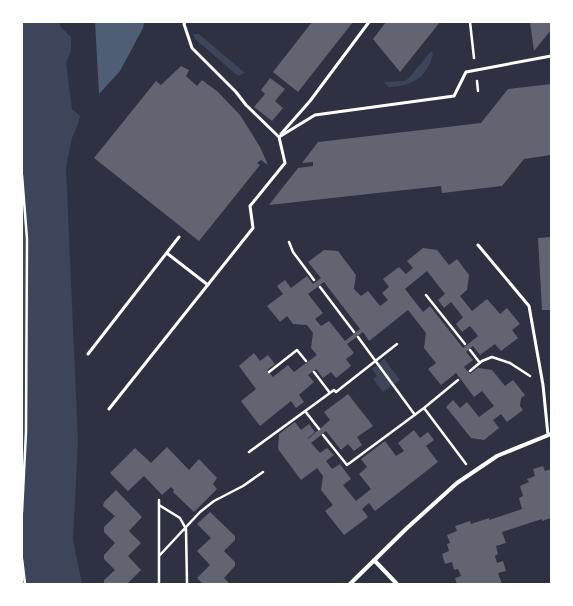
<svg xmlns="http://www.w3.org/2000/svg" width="573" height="606" font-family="'PT Sans',sans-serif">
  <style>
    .green { fill: #3c4559 }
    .water { fill: #4f5d75 }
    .building { fill: #626471; fill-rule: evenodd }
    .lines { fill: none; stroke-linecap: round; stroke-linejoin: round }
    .path { stroke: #fff; stroke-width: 2.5 }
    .service { stroke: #fff; stroke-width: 3 }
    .minor { stroke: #fff; stroke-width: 4 }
  </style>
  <rect width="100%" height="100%" fill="#2d3142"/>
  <path class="green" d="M 22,22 L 60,22 L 60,26 L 71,37 L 71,51 L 66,63 L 72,109 L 80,116 L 78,124 L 72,138 L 66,167 L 78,441 L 73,540 L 82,584 L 22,584 Z
    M 193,34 L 199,34 L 245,73 L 238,76 L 195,39 Z
    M 431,51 L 433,54 C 427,78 412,86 389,87 L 384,83 L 385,82 L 404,81 L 408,79 Z
    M 384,359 L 400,380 L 383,392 L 373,379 L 377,376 L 372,369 Z"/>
  <path class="water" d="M 95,22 L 144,22 L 143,28 L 120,71 L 99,94 Z"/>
  <path class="building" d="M 312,22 L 353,22 L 298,92 L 273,72 Z
    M 386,22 L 440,22 L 400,72 L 373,39 Z
    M 530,22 L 551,22 L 551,30 L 534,51 Z
    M 181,66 L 189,70 L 186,76 L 197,86 L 202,80 L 218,92 L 240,115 L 260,147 L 268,165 L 261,160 L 257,163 L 260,165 L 199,241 L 94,158 L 156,81 L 161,85 Z
    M 270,78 L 285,89 L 275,101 L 283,108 L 272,121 L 254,107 L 265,94 L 261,90 Z
    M 551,84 L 551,155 L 524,159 L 502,186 L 442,193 L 441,186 L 269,205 L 298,168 L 313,166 L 313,162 L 302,163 L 318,142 L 481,123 L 508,89 Z
    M 551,237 L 551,310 L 542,310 L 538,238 Z
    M 423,248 L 437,250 L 449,265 L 457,259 L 469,275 L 467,290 L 460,296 L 472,311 L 487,299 L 500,314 L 507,308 L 520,324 L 512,330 L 518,338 L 501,351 L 495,344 L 480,355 L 473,346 L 466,352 L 473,360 L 464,367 L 470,374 L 478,368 L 492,370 L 505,386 L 513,380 L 525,395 L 521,398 L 520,406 L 523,410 L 507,422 L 501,414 L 493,420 L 499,428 L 484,440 L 471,438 L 446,407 L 453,400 L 460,408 L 467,402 L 479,417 L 494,406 L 482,391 L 474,397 L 456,373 L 441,385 L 428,369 L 436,363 L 424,348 L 426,333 L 408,310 L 369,341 L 363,332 L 347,344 L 354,353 L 346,359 L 351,366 L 336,378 L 331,372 L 323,378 L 316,369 L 308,375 L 314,382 L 299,395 L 304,402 L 296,408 L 291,401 L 260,426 L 241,401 L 256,389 L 239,366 L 254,353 L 260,361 L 268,355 L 275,364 L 267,370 L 273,377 L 288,365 L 294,372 L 317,355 L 311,348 L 313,333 L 307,325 L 293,324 L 287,316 L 280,322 L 267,306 L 283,294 L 277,286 L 285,280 L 291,288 L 307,276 L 313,284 L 321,278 L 308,262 L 324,250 L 338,251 L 356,275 L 354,289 L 361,296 L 368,291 L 380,306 L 388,300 L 382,293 L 389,287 L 383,279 L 399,267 L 406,274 L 413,268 L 407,261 ZM 427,271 L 445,294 L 438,300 L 444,308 L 451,302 L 463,317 L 456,324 L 462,332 L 470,326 L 478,336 L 463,348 L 430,306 L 423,312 L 405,289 ZM 324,282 L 360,329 L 345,341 L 329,321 L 321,326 L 315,319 L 323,313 L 308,294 Z
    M 348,394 L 373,426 L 357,437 L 362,445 L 354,451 L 348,444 L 341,450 L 326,431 L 311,443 L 320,453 L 327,448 L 334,455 L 326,461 L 332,469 L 340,464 L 351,479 L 343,485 L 356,501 L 371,489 L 359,474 L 367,467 L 361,459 L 385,441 L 396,456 L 404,451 L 398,443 L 414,430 L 420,438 L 428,432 L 434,440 L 426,446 L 438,462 L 375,511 L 369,503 L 362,509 L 368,517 L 344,535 L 325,511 L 333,505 L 321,490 L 323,476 L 317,468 L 301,480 L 278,449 L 279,434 L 295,422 L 301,430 L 309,424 L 315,432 L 308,438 L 308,439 L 330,420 L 324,412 Z
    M 167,447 L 189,470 L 199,459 L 217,478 L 213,484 L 217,489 L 194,512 L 173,492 L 174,490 L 171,487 L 162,495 L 144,476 L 128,491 L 110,473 L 135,448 L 151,463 Z
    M 543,466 L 545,471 L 551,469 L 551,518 L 542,521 L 542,519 L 502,532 L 506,543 L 496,546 L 498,554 L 495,556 L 497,563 L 503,561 L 506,571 L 498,573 L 502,584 L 457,584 L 455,578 L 461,576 L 458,569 L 454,570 L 452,562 L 445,564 L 442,554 L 449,551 L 447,544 L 450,543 L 447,535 L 457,531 L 455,526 L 470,521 L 471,524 L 489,518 L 489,520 L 522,509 L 519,498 L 523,496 L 520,486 L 529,482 L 527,479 L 535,476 L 533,469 Z
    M 116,490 L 142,517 L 129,531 L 141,543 L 128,556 L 141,570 L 128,583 L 129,584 L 104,584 L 104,580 L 115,570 L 104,559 L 104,555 L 115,543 L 104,532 L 104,527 L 115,516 L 103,506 L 104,502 Z
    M 210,512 L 235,536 L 235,540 L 224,551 L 235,562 L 235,566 L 224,578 L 230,584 L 203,584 L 197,578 L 210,565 L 197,551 L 211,538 L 197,524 Z"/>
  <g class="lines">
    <path class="path" d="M 470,22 L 474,58
      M 477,81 L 478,91
      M 22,175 L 27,239 L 26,432 L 22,512
      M 289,242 L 293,252 L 314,280
      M 320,287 L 354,332
      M 426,295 L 465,344
      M 358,337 L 415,415
      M 470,350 L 480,363
      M 470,371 L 482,361 L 492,357 L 510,363 L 530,376
      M 269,372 L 297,350 L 306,361
      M 314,372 L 330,393
      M 424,408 L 466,464
      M 305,411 L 319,429
      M 323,435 L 347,465 L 424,408 L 458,380
      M 249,452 L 334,390 L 336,392 L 397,344
      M 159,505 L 180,518 L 186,529 L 187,584
      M 159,556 L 200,512 L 214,501 L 243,486 L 263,472
      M 22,559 L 25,584
      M 159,584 L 159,500"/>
    <path class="service" d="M 281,134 L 310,101 L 369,22
      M 279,137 L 315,115 L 454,96 L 466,72 L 551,56
      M 478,245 L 529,306 L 543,385 L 548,435
      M 168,254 L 208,285
      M 88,354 L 179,237
      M 109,409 L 253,228 L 250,206 L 285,163 L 279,137 L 246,105 L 236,92 L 192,48 L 184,24 L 185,22"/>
    <path class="minor" d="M 374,560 L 397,584
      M 350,584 L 407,528 L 457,483 L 497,456 L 551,434"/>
  </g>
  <rect width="573" height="606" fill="none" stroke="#ffffff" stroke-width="46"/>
</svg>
